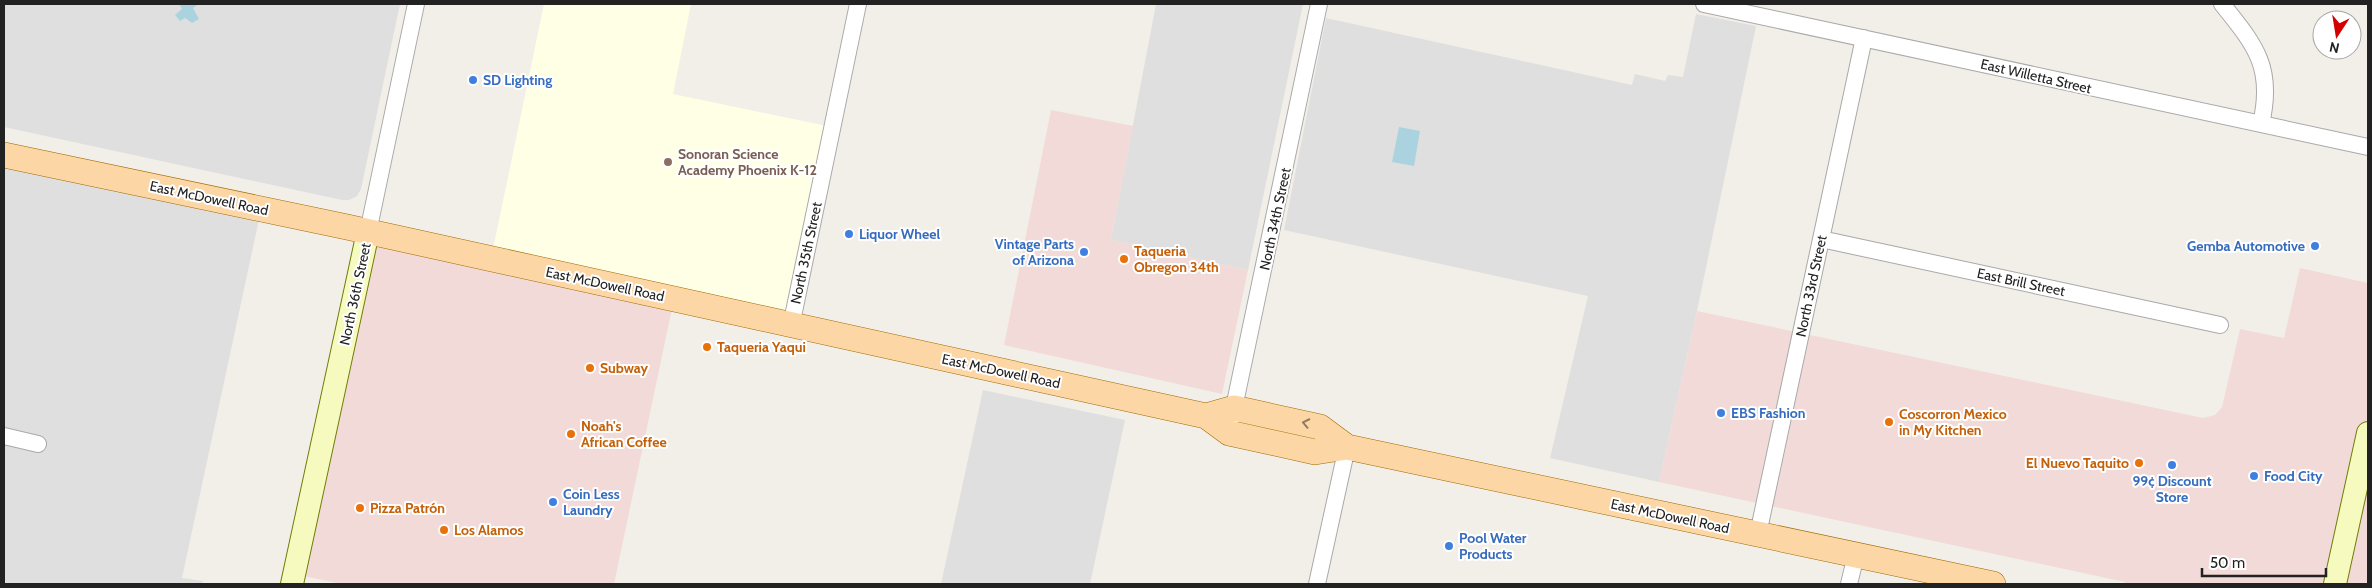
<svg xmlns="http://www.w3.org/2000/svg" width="2372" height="588" font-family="Cabin,sans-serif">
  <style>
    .residential { fill: #e0dfdf }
    .commercial { fill: #f2dad9 }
    .education { fill: #ffffe5 }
    .water { fill: #aad3df }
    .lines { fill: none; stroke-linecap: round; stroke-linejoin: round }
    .street-casing { stroke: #a9a9a9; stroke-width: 18 }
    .secondary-casing { stroke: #707d05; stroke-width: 24 }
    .primary-casing { stroke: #a06b00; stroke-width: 26 }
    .street { stroke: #fff; stroke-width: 16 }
    .secondary { stroke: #f7fabf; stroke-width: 22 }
    .primary { stroke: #fcd6a4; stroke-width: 25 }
    .oneway { stroke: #8f7c63 }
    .shop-dot { fill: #3f7fe0; stroke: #fff; stroke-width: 2 }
    .education-dot { fill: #8d6e63; stroke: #fff; stroke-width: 2 }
    .food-dot { fill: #e8710a; stroke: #fff; stroke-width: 2 }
    .labels { text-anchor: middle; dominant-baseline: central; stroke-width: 4; stroke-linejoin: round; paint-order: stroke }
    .street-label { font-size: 14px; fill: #222; stroke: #fff }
    .shop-label { font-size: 14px; font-weight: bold; fill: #366cbe; stroke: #fff; text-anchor: start }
    .education-label { font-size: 14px; font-weight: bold; fill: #785e54; stroke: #fff; text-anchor: start }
    .food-label { font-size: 14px; font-weight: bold; fill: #c56008; stroke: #fff; text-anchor: start }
  </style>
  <rect width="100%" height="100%" fill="#f2efe9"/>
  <path class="residential" d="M 4,4 L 400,4 L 361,189 L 357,196 L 349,200 L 342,200 L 4,127 Z
    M 1156,4 L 1303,4 L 1248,270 L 1111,240 Z
    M 1696,14 L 1756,26 L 1697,311 L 1659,482 L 1550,458 L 1588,296 L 1284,230 L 1326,18 L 1632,85 L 1635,74 L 1665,81 L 1668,75 L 1683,77 Z
    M 4,155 L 261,210 L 182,578 L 203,581 L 202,584 L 4,584 Z
    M 983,390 L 1125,420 L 1090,584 L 941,584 Z"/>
  <path class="commercial" d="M 1051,110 L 1133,126 L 1111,240 L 1248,270 L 1222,394 L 1004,345 Z
    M 368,232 L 674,299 L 614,584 L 342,584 L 294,574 Z
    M 2300,268 L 2368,283 L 2368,584 L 2124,584 L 2125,582 L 1659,482 L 1697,311 L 2203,418 L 2215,415 L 2222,407 L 2240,329 L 2284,338 Z"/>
  <path class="education" d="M 544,4 L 691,4 L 673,94 L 832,127 L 791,326 L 491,259 Z"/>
  <path class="water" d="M 179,4 L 199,4 L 193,8 L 199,19 L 192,23 L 185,18 L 180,21 L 175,15 L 182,9 Z
    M 1399,127 L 1420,131 L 1414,166 L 1392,162 Z"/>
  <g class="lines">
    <g class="street-casing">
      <path id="street" d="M 1704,4 L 2368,147
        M 2222,4 C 2256,46 2274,68 2261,124
        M 368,232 L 416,4
        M 1821,239 L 2220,325
        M 791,326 L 858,4
        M 1232,417 L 1319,4
        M 4,436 L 38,444
        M 1758,534 L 1864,38
        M 1317,584 L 1347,447
        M 1849,584 L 1856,555"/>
    </g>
    <g class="secondary-casing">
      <path id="secondary" d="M 292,584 L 368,232
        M 2335,584 L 2368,433"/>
    </g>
    <g class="primary-casing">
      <path id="primary" d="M 4,155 L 347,227 L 1206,416 L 1229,433 L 1315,452 L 1347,447 L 1993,584
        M 1206,416 L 1234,408 L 1320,427 L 1347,447"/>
    </g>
    <use href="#street" class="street"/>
    <use href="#secondary" class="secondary"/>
    <use href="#primary" class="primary"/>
  </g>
  <defs><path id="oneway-chevron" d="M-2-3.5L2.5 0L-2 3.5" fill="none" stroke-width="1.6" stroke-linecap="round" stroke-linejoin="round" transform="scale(1.25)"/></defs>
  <use class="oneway" href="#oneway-chevron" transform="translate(1306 423) rotate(-168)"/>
  <g class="shop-dot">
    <circle cx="473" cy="80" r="5"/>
    <circle cx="849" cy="234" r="5"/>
    <circle cx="2315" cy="246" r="5"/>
    <circle cx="1084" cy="252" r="5"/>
    <circle cx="1721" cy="413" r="5"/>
    <circle cx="2172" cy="465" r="5"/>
    <circle cx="2254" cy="476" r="5"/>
    <circle cx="553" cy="502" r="5"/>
    <circle cx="1449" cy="546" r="5"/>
  </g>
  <circle class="education-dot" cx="668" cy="162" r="5"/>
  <g class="food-dot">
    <circle cx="1124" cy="259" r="5"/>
    <circle cx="707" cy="347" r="5"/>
    <circle cx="590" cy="368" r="5"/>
    <circle cx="1889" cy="422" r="5"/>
    <circle cx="571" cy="434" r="5"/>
    <circle cx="2139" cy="463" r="5"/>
    <circle cx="360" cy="508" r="5"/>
    <circle cx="444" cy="530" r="5"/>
  </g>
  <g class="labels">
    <g class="street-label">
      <text transform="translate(2036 76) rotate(13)">East Willetta Street</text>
      <text transform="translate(209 198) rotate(12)">East McDowell Road</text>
      <text transform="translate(1275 219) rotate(-78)">North 34th Street</text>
      <text transform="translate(806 253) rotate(-78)">North 35th Street</text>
      <text transform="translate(2021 282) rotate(12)">East Brill Street</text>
      <text transform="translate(605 284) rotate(12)">East McDowell Road</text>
      <text transform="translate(1811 286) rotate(-78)">North 33rd Street</text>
      <text transform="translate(355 294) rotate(-78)">North 36th Street</text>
      <text transform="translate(1001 371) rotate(12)">East McDowell Road</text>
      <text transform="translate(1670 516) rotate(12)">East McDowell Road</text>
    </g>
    <g class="shop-label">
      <text x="483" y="80">SD Lighting</text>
      <text x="859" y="234">Liquor Wheel</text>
      <text x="1074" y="244" text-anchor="end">Vintage Parts<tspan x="1074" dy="16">of Arizona</tspan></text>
      <text x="2305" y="246" text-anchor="end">Gemba Automotive</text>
      <text x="1731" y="413">EBS Fashion</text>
      <text x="2264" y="476">Food City</text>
      <text x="2172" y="481" text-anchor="middle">99¢ Discount<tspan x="2172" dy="16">Store</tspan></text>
      <text x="563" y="494">Coin Less<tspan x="563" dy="16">Laundry</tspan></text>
      <text x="1459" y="538">Pool Water<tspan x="1459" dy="16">Products</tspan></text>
    </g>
    <g class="education-label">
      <text x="678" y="154">Sonoran Science<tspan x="678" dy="16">Academy Phoenix K-12</tspan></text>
    </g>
    <g class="food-label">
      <text x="1134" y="251">Taqueria<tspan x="1134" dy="16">Obregon 34th</tspan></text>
      <text x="717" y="347">Taqueria Yaqui</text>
      <text x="600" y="368">Subway</text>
      <text x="1899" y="414">Coscorron Mexico<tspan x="1899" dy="16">in My Kitchen</tspan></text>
      <text x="581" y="426">Noah's<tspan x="581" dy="16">African Coffee</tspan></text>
      <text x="2129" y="463" text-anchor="end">El Nuevo Taquito</text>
      <text x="370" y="508">Pizza Patrón</text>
      <text x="454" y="530">Los Alamos</text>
    </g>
  </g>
  <rect width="2372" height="588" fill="none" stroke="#222222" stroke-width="10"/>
  <g transform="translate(2337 35) rotate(192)"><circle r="24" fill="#ffffff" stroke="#a7a7a7"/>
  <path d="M0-4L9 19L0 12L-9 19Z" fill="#d40000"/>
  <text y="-8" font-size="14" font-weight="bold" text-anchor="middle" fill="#222222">N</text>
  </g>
  <path d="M2202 568v8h124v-8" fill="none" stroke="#222222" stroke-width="2.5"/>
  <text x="2210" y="568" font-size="15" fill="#222222" stroke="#ffffff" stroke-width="4" paint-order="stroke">50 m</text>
</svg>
